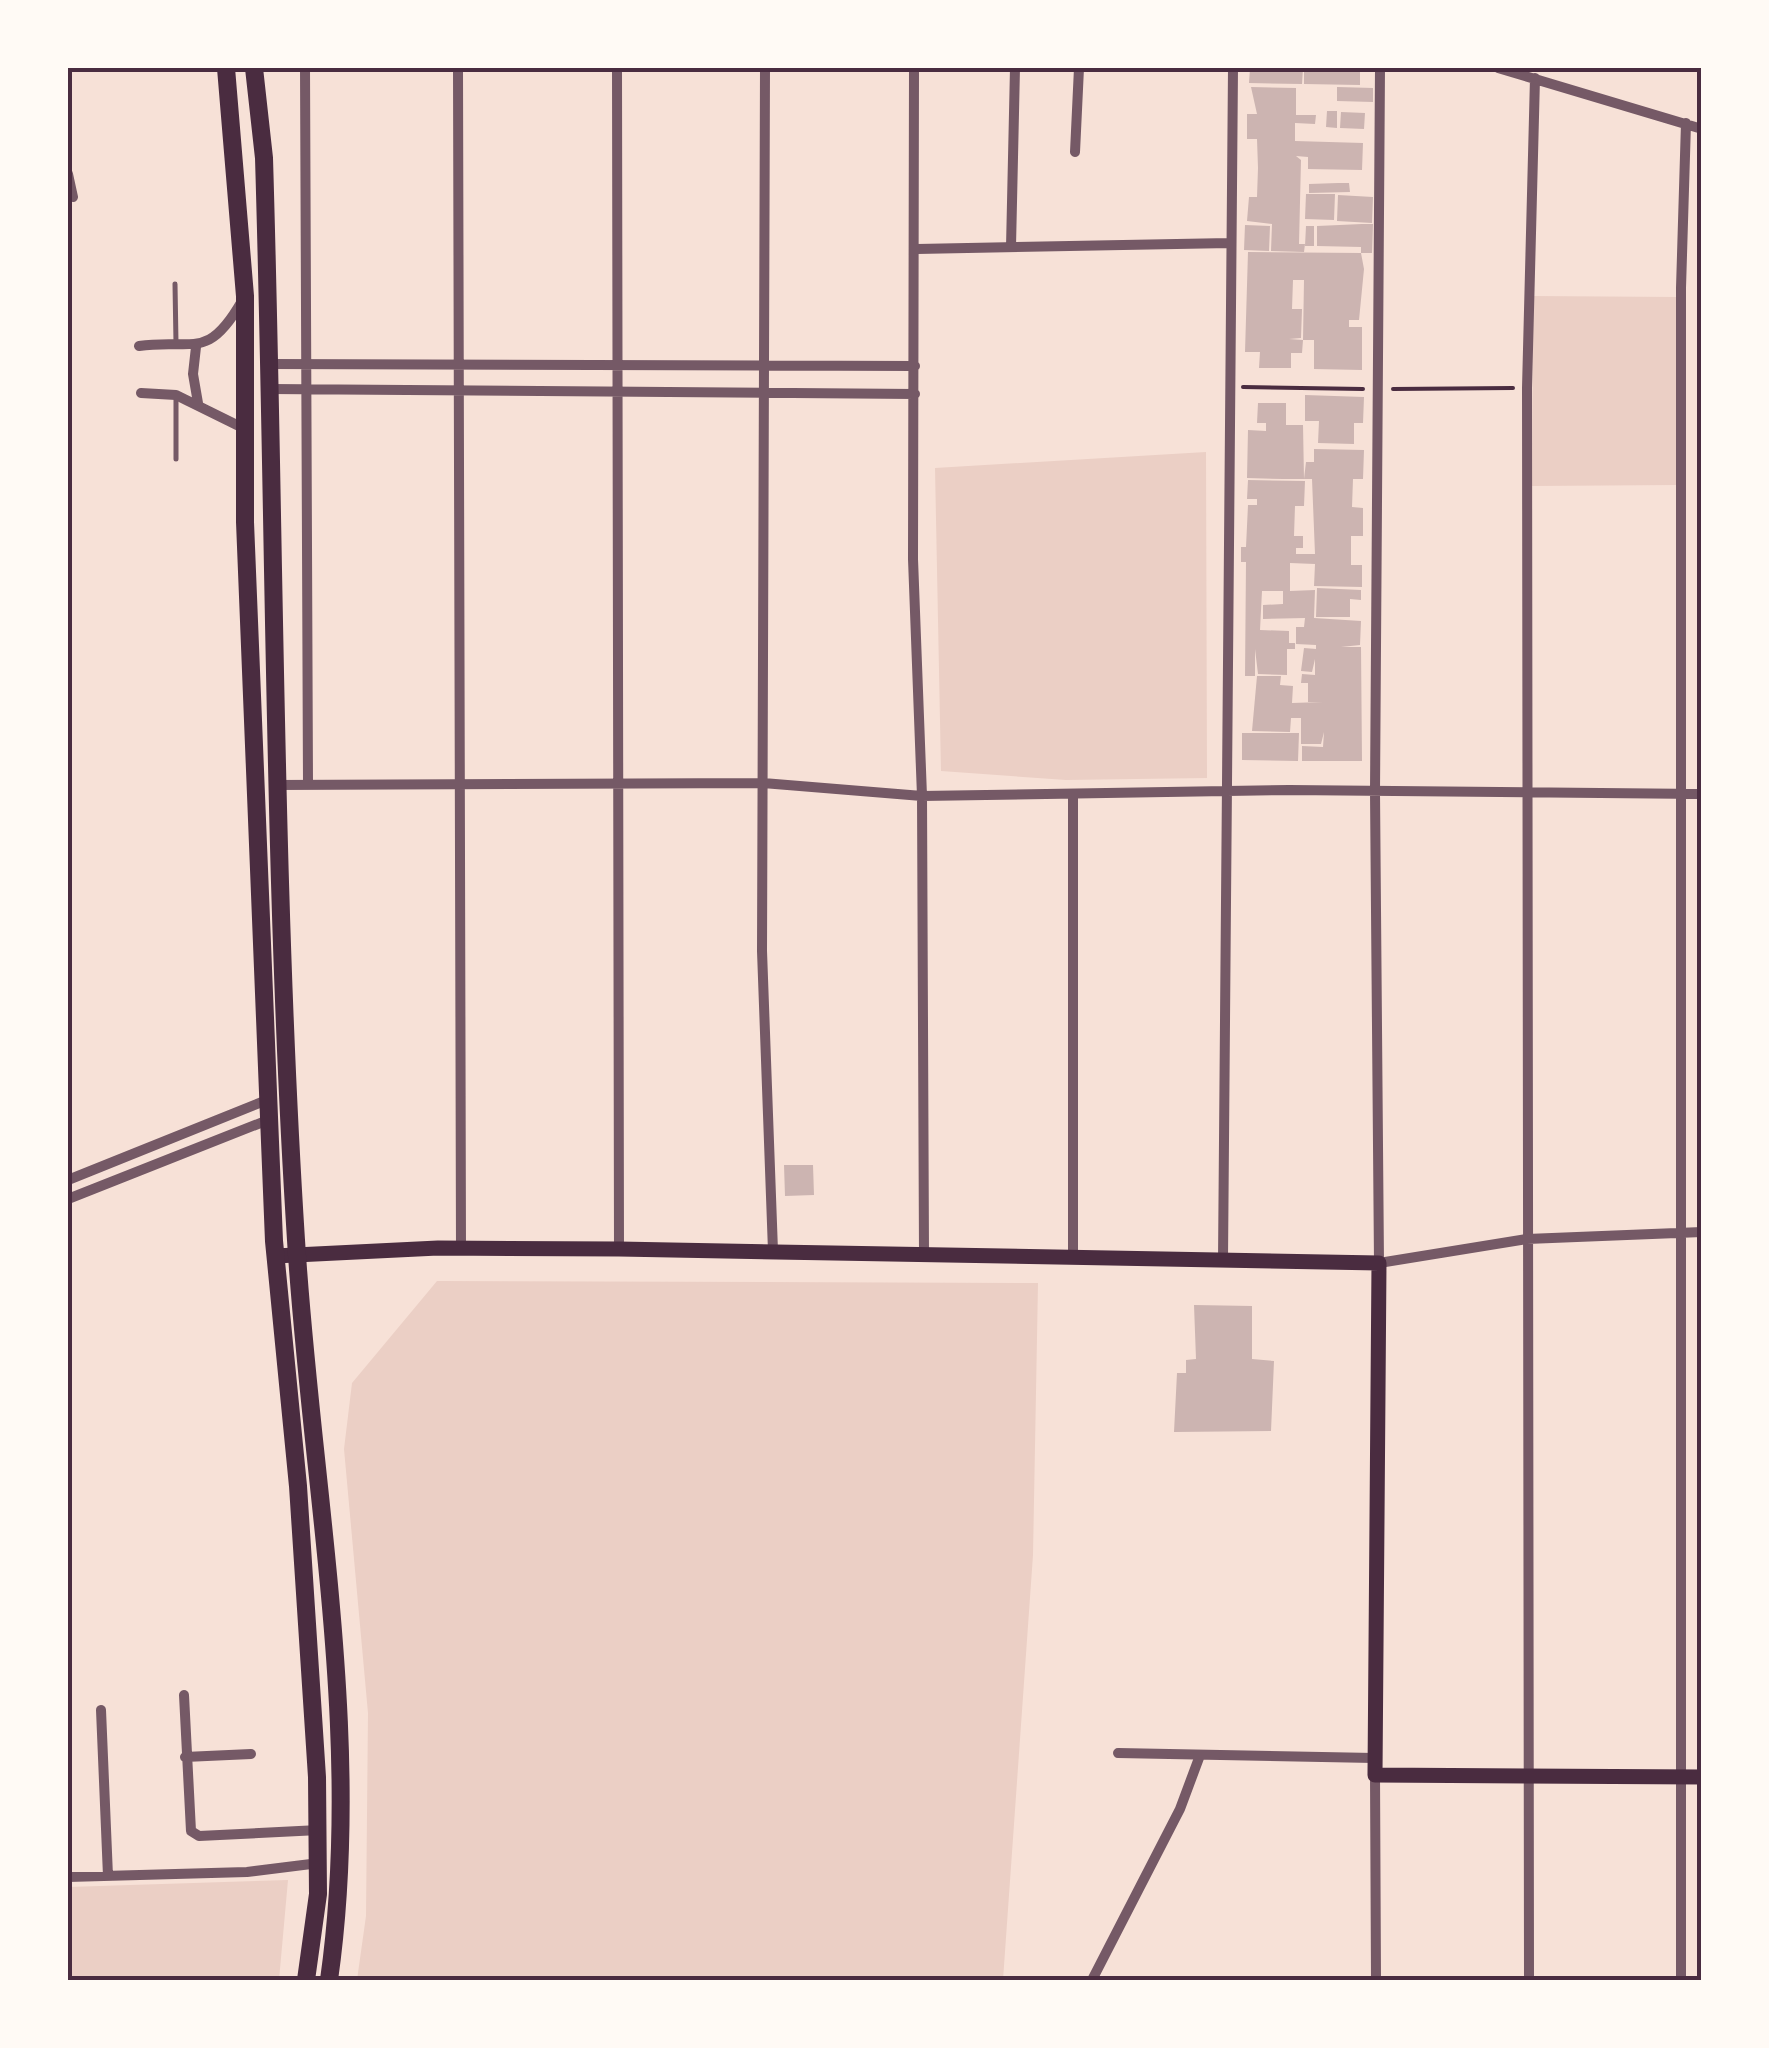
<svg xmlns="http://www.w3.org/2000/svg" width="1769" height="2048" font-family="'PT Sans Narrow',sans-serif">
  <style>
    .green { fill: #ebcfc5 }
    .building { fill: #ccb4b1 }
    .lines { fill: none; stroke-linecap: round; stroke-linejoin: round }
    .path { stroke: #4a2c40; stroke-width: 4 }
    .service { stroke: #755966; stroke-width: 5 }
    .minor { stroke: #755966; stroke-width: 10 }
    .secondary { stroke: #4a2c40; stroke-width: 15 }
    .primary { stroke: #4a2c40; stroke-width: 18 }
    .neatline { fill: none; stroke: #4a2c40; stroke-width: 4 }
  </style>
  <rect width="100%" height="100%" fill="#f7e1d7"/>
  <path class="green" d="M 1533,296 L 1676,297 L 1676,485 L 1532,486 Z
    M 1206,452 L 1207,778 L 1066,780 L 941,771 L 935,468 Z
    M 437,1281 L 1038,1283 L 1033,1555 L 1003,1980 L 357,1980 L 366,1916 L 368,1713 L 344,1449 L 352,1383 Z
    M 288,1880 L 279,1980 L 68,1980 L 68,1887 Z"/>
  <path class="building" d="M 1250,68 L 1303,68 L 1302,84 L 1249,83 Z
    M 1304,68 L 1360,68 L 1360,85 L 1304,84 Z
    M 1251,87 L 1296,88 L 1296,115 L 1316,115 L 1315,124 L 1295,123 L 1295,141 L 1363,143 L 1362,170 L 1308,169 L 1308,157 L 1296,156 L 1301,160 L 1299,244 L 1305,244 L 1304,252 L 1271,251 L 1272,224 L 1247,221 L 1249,197 L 1257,197 L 1258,168 L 1257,139 L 1247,139 L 1247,114 L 1257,114 Z
    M 1337,87 L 1373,88 L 1373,102 L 1337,101 Z
    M 1327,111 L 1337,111 L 1337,128 L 1326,127 Z
    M 1341,112 L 1365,113 L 1364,129 L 1340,128 Z
    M 1338,183 L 1349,183 L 1350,192 L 1309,193 L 1309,184 Z
    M 1306,194 L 1335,194 L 1334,220 L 1305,219 Z
    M 1338,195 L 1373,197 L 1372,223 L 1337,221 Z
    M 1362,224 L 1373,224 L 1372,253 L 1361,253 L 1361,247 L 1317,246 L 1317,226 Z
    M 1245,225 L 1270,226 L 1269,251 L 1244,250 Z
    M 1306,226 L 1314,226 L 1314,246 L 1305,246 Z
    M 1248,252 L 1361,253 L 1364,269 L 1359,320 L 1349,320 L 1349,327 L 1362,327 L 1362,370 L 1314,369 L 1314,340 L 1303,340 L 1304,280 L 1293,280 L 1292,309 L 1302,309 L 1301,338 L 1289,339 L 1303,340 L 1302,353 L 1291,353 L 1291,368 L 1259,368 L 1260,352 L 1245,352 Z
    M 1305,395 L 1364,397 L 1363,423 L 1354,423 L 1354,444 L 1318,443 L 1319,421 L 1305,421 Z
    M 1258,403 L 1286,403 L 1286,425 L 1303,425 L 1304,479 L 1306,462 L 1314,462 L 1314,449 L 1364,450 L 1363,479 L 1353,479 L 1352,507 L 1363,508 L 1363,536 L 1351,536 L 1351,565 L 1362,565 L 1362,587 L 1314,586 L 1315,564 L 1290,563 L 1290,591 L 1315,590 L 1314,618 L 1361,621 L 1360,645 L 1341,647 L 1361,647 L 1362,761 L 1302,761 L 1302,746 L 1323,747 L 1324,732 L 1321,744 L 1301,744 L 1301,718 L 1291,718 L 1290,732 L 1252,731 L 1257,676 L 1281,676 L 1280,685 L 1293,686 L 1292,703 L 1323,702 L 1308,702 L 1308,683 L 1301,683 L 1302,674 L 1315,675 L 1315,659 L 1312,672 L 1301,671 L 1304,648 L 1316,649 L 1316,645 L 1296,644 L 1296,627 L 1304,627 L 1305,618 L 1263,619 L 1263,605 L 1283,604 L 1283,591 L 1262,591 L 1260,630 L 1289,631 L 1289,643 L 1295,643 L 1295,649 L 1287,649 L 1287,675 L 1258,674 L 1255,649 L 1255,676 L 1245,676 L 1246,562 L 1241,562 L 1241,547 L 1246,547 L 1248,505 L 1257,505 L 1257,499 L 1247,499 L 1248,480 L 1305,481 L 1304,506 L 1295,506 L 1294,536 L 1303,536 L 1303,548 L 1296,548 L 1296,554 L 1315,554 L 1312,479 L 1283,479 L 1247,478 L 1248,430 L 1266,431 L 1266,423 L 1257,423 Z
    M 1317,588 L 1361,590 L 1361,600 L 1350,599 L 1350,617 L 1316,617 Z
    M 1242,733 L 1299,733 L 1298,761 L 1242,760 Z
    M 784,1165 L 813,1165 L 814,1195 L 785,1196 Z
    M 1194,1305 L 1252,1306 L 1252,1359 L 1274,1361 L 1271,1431 L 1174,1432 L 1177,1373 L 1186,1373 L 1186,1360 L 1196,1359 Z"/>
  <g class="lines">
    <path class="path" d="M 1243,387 L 1363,389
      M 1393,389 L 1513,388"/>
    <path class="service" d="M 175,284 L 176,343
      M 176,459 L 176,398"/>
    <path class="minor" d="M 305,68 L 308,784
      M 458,68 L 461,1248
      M 617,68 L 619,1249
      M 765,68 L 762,951 L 773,1251
      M 914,68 L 913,559 L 922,796 L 924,1253
      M 1380,68 L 1375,792 L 1379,1263 L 1527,1239 L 1702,1232
      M 1498,68 L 1702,129
      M 1075,152 L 1079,68
      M 68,174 L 73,197
      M 1011,247 L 1015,68
      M 917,249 L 1230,243
      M 139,346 C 193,338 207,362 242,301
      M 196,347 L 193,374 L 198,403
      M 269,364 L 915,366
      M 270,389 L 915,394
      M 141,393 L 176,395 L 245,429
      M 276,785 L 763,783 L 922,796 L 1289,790 L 1702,794
      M 68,1180 L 267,1100
      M 68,1199 L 268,1120
      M 1073,1257 L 1073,796
      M 1223,1260 L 1233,68
      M 184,1695 L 191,1831 L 199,1836 L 319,1830
      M 101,1710 L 108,1876
      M 1118,1753 L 1374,1758
      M 185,1757 L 251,1754
      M 1375,1775 L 1376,1980
      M 68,1877 L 247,1872 L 319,1863
      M 1092,1980 L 1180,1809 L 1199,1758
      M 1529,1980 L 1527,388 L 1535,78
      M 1681,1980 L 1681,288 L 1686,123"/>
    <path class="secondary" d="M 275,1256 L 438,1248 L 619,1249 L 1379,1263 L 1375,1775 L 1702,1777"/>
    <path class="primary" d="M 226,68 L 245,296 L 245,522 L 274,1241 L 298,1486 L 317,1777 L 318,1894 L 306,1980
      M 254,68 L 264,158 C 275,519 273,880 296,1240 C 311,1486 364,1734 329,1980"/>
  </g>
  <rect width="1769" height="2048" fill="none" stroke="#fffaf5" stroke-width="140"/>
  <rect x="70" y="70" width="1629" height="1908" class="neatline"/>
</svg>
